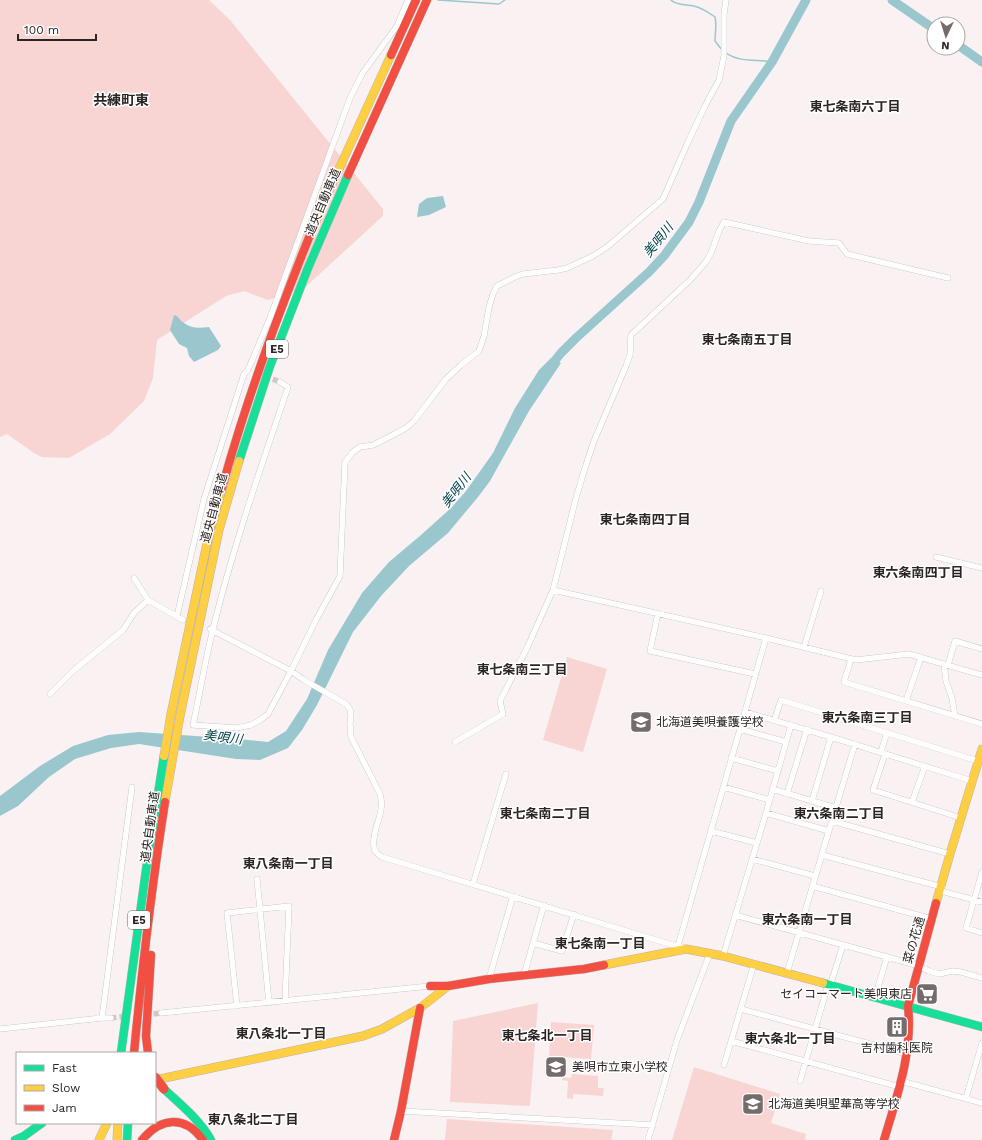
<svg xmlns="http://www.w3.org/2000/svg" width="982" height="1140" font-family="'Work Sans','Noto Sans JP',sans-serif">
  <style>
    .green { fill: #f8d4d3 }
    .water { fill: #9ac6ce }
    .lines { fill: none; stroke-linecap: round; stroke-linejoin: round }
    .stream { stroke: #9ac6ce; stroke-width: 1.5 }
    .river { stroke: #9ac6ce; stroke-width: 9 }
    .street-tunnel { stroke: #d1c9c9; stroke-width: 5.5; stroke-dasharray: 5.5 3; stroke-linecap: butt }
    .street-casing { stroke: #bab2b2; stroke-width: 6 }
    .fast-casing { stroke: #bab2b2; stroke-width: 9 }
    .slow-casing { stroke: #bab2b2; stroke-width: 9 }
    .jam-casing { stroke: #bab2b2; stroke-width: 9 }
    .street { stroke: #fefdfd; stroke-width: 5.5 }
    .fast { stroke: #16e098; stroke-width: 8 }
    .slow { stroke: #ffcf43; stroke-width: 8 }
    .jam { stroke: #f24e42; stroke-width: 8 }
    .jam-bridge-casing { stroke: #a0aeb1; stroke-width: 10; stroke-linecap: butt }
    .jam-bridge { stroke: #f24e42; stroke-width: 9 }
    .labels { text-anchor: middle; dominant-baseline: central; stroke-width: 3; stroke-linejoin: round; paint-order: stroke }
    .shield { fill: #fff; stroke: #6b6565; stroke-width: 1 }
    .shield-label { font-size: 11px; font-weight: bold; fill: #2c2323 }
    .street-label { font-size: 12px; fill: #2c2323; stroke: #fff }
    .poi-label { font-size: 12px; fill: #2c2323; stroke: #fff; text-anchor: start }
    .neighbourhood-label { font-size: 13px; font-weight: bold; fill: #2c2323; stroke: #fff }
    .water-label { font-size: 13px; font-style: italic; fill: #004048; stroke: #fff }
    .quarter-label { font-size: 14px; font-weight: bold; fill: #2c2323; stroke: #fff }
  </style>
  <rect width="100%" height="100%" fill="#faf2f2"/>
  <path class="green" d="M 0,0 L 209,0 L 230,20 L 383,209 L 383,216 L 301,291 L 268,300 L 244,291 L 226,296 L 157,340 L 153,378 L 144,401 L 110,434 L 69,458 L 42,457 L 34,453 L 7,434 L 0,437 Z
    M 567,657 L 607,669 L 583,752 L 543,740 Z
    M 538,1003 L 530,1106 L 450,1102 L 453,1021 Z
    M 551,1022 L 594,1025 L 591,1059 L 549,1056 Z
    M 694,1067 L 780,1094 L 771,1123 L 806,1134 L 805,1140 L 672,1140 Z
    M 572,1074 L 598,1076 L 598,1088 L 604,1088 L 603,1096 L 573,1094 L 573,1099 L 567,1098 L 568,1081 L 562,1080 L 562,1077 L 571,1078 Z
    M 447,1119 L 613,1130 L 611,1140 L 445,1140 Z"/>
  <path class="water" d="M 443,196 L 446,207 L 429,215 L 417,217 L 419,204 L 427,198 Z
    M 174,315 C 179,316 179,320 184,323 C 192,329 200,328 209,327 L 221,346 L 218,350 L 194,362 L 189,356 L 187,348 L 179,344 L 170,330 Z
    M 551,358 L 561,363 L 529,411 L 490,481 L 478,497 L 448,533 L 409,566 L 381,596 L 353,632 L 317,705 L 302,730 L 288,748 L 260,760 L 236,759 L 139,744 L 111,748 L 75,759 L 49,777 L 18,806 L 0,816 L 0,796 L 40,766 L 73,746 L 108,735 L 139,732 L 238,739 L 268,742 L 286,731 L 307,699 L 328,650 L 362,593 L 389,562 L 421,535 L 451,508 L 466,491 L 493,453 L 515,408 L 539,370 Z"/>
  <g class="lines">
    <path class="stream" d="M 438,0 L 499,4 L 505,0
      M 671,0 C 677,6 687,4 694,6 C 702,8 708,12 715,17 C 717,26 715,32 715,41 L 722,50
      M 725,52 C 738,63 757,59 772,62"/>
    <path class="river" d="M 892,0 L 934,29
      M 958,45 L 982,62
      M 548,369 L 561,353 L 576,338 L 649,272 L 664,256 L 689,222 L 699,202 L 731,121 L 772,62 L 806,0"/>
    <path class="street-tunnel" d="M 265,376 L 280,382
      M 145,1015 L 161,1013
      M 111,1018 L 127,1016"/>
    <g class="street-casing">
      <path id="street" d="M 280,382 L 288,387 C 261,467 233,547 213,629 C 205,661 200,693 193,725 L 236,728 L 251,725 L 260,720 L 268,714 L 291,671 L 316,620 L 340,576 L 345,462 L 353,452 L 360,447 L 373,445 L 389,437 L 406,428 L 414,421 L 446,379 L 461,365 L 479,351 L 484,336 L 489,307 L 493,294 L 497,286 L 515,277 L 523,274 L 558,270 L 567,268 L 593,256 L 607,247 L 663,199 L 688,142 L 705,106 L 719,80 L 724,56 L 724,14 L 726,0
        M 936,557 L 982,568
        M 134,578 L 148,600 L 183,620
        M 553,590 L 766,638 L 856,660 L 909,654 L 982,675
        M 658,613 L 650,651 L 755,674
        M 177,616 L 204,499 L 244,374 L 248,370 L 270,318 L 350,98 L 362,74 L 397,26 L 408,0
        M 210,629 L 291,671 L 304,680 L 346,704 L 350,709 L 351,715 L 350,724 L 351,737 L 380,794 C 386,814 371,829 374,847 C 374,852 378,854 382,857 L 686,949
        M 804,647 L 821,591
        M 851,659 L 844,682 L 982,724
        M 944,664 L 946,681 L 952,698 L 955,716
        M 948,665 L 955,641 L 982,649
        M 50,694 L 73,671 L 123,630 L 134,613 L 148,600
        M 906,701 L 921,657
        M 745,712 L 831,737 L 972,781
        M 774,721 L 781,700 L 978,761
        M 740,729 L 786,742
        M 455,742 L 503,714 L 500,701 L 527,648 L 553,590 L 576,498 L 585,468 L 594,441 L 626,366 L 630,355 L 631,335 L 690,280 L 705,263 L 711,253 L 719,231 L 724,222 L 809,241 L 839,243 L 847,254 L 948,278
        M 881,752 L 887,732
        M 885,754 L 873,790 L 961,818
        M 731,758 L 778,771
        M 723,787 L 770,800
        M 772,789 L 836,808
        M 787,794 L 807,729
        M 812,801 L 831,737
        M 912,802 L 925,766
        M 766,813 L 829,831
        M 832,821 L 950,854
        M 711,831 L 757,843
        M 822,855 L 942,887
        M 752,859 L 815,876
        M 982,872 L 966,928 L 982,933
        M 257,879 L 269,1003
        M 473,884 L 506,774
        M 812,886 L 932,919
        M 941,891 L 982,902
        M 544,905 L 533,943 L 562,951 L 574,914
        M 735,915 L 887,957 L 919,966 L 929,971 L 939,974 L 953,971 L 961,972 L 982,978
        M 678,946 L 766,638
        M 723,956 L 766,813 L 791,725
        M 787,973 C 809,897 832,820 855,744
        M 524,975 L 533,943
        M 489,979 L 513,896
        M 875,997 L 887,957
        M 237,1006 L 227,913 L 289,906 L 285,1001
        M 741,1009 L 907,1054
        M 161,1013 L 430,986
        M 102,1018 L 132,787
        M 0,1029 L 102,1018 L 111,1018
        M 731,1041 L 900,1087
        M 724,1065 L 754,964
        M 800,1081 L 828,985 L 831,983 L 843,945
        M 901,1081 L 982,1103
        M 966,1098 L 982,1043
        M 401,1111 L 653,1125
        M 648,1140 L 677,1040 L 710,953"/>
    </g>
    <g class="fast-casing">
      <path id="fast" d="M 239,461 L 270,366 L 308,268 L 348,175
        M 823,983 L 982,1027
        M 121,1053 L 146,870 L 164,756
        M 164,1089 C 181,1105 199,1119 211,1140
        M 15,1140 L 24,1136 L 42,1123
        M 127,1140 L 128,1123"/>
    </g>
    <g class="slow-casing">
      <path id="slow" d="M 312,230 L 328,193 L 391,55
        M 164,756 L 171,714 L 210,529 L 222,488
        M 165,802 L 180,716 L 219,530 L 239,461
        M 936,903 L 950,854 L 982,749
        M 604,965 L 686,949 L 723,956 L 823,983
        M 155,1080 L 363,1036 L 382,1029 L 420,1008 L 448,986
        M 99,1140 L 107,1123
        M 117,1140 L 118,1123"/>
    </g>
    <g class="jam-casing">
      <path id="jam" d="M 391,55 L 416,0
        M 348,175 L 427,0
        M 222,488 C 246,400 278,314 312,230
        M 430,986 L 448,986 L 489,979 L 584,969 L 604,965
        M 134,1053 C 142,969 152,885 165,802
        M 148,1053 L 146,1036 L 151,955
        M 142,1140 C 161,1117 185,1115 203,1140
        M 394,1140 L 401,1111 L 420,1008
        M 884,1140 C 897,1096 913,1052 908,1006 L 936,903"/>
    </g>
    <use href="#street" class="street"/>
    <use href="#fast" class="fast"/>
    <use href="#slow" class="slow"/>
    <use href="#jam" class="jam"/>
    <g class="jam-bridge-casing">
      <path id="jam-bridge" d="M 155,1077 L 164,1089"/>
    </g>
    <use href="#jam-bridge" class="jam-bridge"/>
  </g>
  <defs>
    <g id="school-square" transform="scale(1.15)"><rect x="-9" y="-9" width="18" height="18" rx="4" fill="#746b6b" stroke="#fff"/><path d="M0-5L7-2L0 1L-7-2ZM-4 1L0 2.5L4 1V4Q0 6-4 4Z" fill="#fff"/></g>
    <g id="supermarket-square" transform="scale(1.15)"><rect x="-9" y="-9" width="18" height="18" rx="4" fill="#746b6b" stroke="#fff"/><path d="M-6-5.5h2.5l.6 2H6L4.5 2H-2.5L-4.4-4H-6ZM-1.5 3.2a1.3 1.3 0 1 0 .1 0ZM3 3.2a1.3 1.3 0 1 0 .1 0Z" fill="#fff"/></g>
    <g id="building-square" transform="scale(1.15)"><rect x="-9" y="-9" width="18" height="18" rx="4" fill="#746b6b" stroke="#fff"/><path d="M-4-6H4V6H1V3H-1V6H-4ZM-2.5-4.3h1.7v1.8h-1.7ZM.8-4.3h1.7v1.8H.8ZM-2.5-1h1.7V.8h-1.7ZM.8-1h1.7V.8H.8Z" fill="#fff"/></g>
  </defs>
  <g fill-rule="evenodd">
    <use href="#school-square" x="641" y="722"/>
    <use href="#supermarket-square" x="927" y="994"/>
    <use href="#building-square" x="897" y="1027"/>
    <use href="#school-square" x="556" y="1067"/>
    <use href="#school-square" x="753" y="1104"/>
  </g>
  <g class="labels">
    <g class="shield">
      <rect x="266" y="340" width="22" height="18" rx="3"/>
      <rect x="128" y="911" width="22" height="18" rx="3"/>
    </g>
    <g class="shield-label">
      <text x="277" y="349">E5</text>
      <text x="139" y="920">E5</text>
    </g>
    <g class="street-label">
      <text transform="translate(323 202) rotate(-67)">道央自動車道</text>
      <text transform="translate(214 508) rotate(-75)">道央自動車道</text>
      <text transform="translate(150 827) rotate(-82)">道央自動車道</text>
      <text transform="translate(914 940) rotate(-74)">菜の花通</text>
    </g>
    <g class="poi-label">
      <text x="656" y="722">北海道美唄養護学校</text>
      <text x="912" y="994" text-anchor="end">セイコーマート美唄東店</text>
      <text x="897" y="1048" text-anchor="middle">吉村歯科医院</text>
      <text x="572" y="1067">美唄市立東小学校</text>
      <text x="768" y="1104">北海道美唄聖華高等学校</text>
    </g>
    <g class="neighbourhood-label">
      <text x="855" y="106">東七条南六丁目</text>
      <text x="747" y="339">東七条南五丁目</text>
      <text x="645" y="519">東七条南四丁目</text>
      <text x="918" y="572">東六条南四丁目</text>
      <text x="522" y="669">東七条南三丁目</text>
      <text x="867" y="717">東六条南三丁目</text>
      <text x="545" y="813">東七条南二丁目</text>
      <text x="839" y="813">東六条南二丁目</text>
      <text x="288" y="863">東八条南一丁目</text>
      <text x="807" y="919">東六条南一丁目</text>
      <text x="600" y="943">東七条南一丁目</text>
      <text x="281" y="1033">東八条北一丁目</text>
      <text x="547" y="1035">東七条北一丁目</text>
      <text x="790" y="1038">東六条北一丁目</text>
      <text x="253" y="1119">東八条北二丁目</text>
    </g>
    <g class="water-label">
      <text transform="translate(658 240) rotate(-51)">美唄川</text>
      <text transform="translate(456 490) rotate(-52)">美唄川</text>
      <text transform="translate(223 737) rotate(7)">美唄川</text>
    </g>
    <g class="quarter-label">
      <text x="121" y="100">共練町東</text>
    </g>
  </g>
  <rect x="16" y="1052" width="140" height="72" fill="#ffffff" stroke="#aba7a7"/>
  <rect x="24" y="1065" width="20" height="6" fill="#16e098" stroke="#aba7a7"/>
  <text x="52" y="1072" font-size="12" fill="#2c2323">Fast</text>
  <rect x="24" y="1085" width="20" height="6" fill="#ffcf43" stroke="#aba7a7"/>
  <text x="52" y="1092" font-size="12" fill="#2c2323">Slow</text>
  <rect x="24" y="1105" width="20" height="6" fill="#f24e42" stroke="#aba7a7"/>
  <text x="52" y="1112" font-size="12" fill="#2c2323">Jam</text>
  <g transform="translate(946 36) rotate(184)"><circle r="19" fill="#ffffff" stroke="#aba7a7"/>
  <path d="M0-3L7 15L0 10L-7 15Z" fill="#746b6b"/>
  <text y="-6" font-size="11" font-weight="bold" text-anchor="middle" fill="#2c2323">N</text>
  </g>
  <path d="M18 34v6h78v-6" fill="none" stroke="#2c2323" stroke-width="2"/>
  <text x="24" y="34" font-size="12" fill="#2c2323" stroke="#ffffff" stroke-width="3" paint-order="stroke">100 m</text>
</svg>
